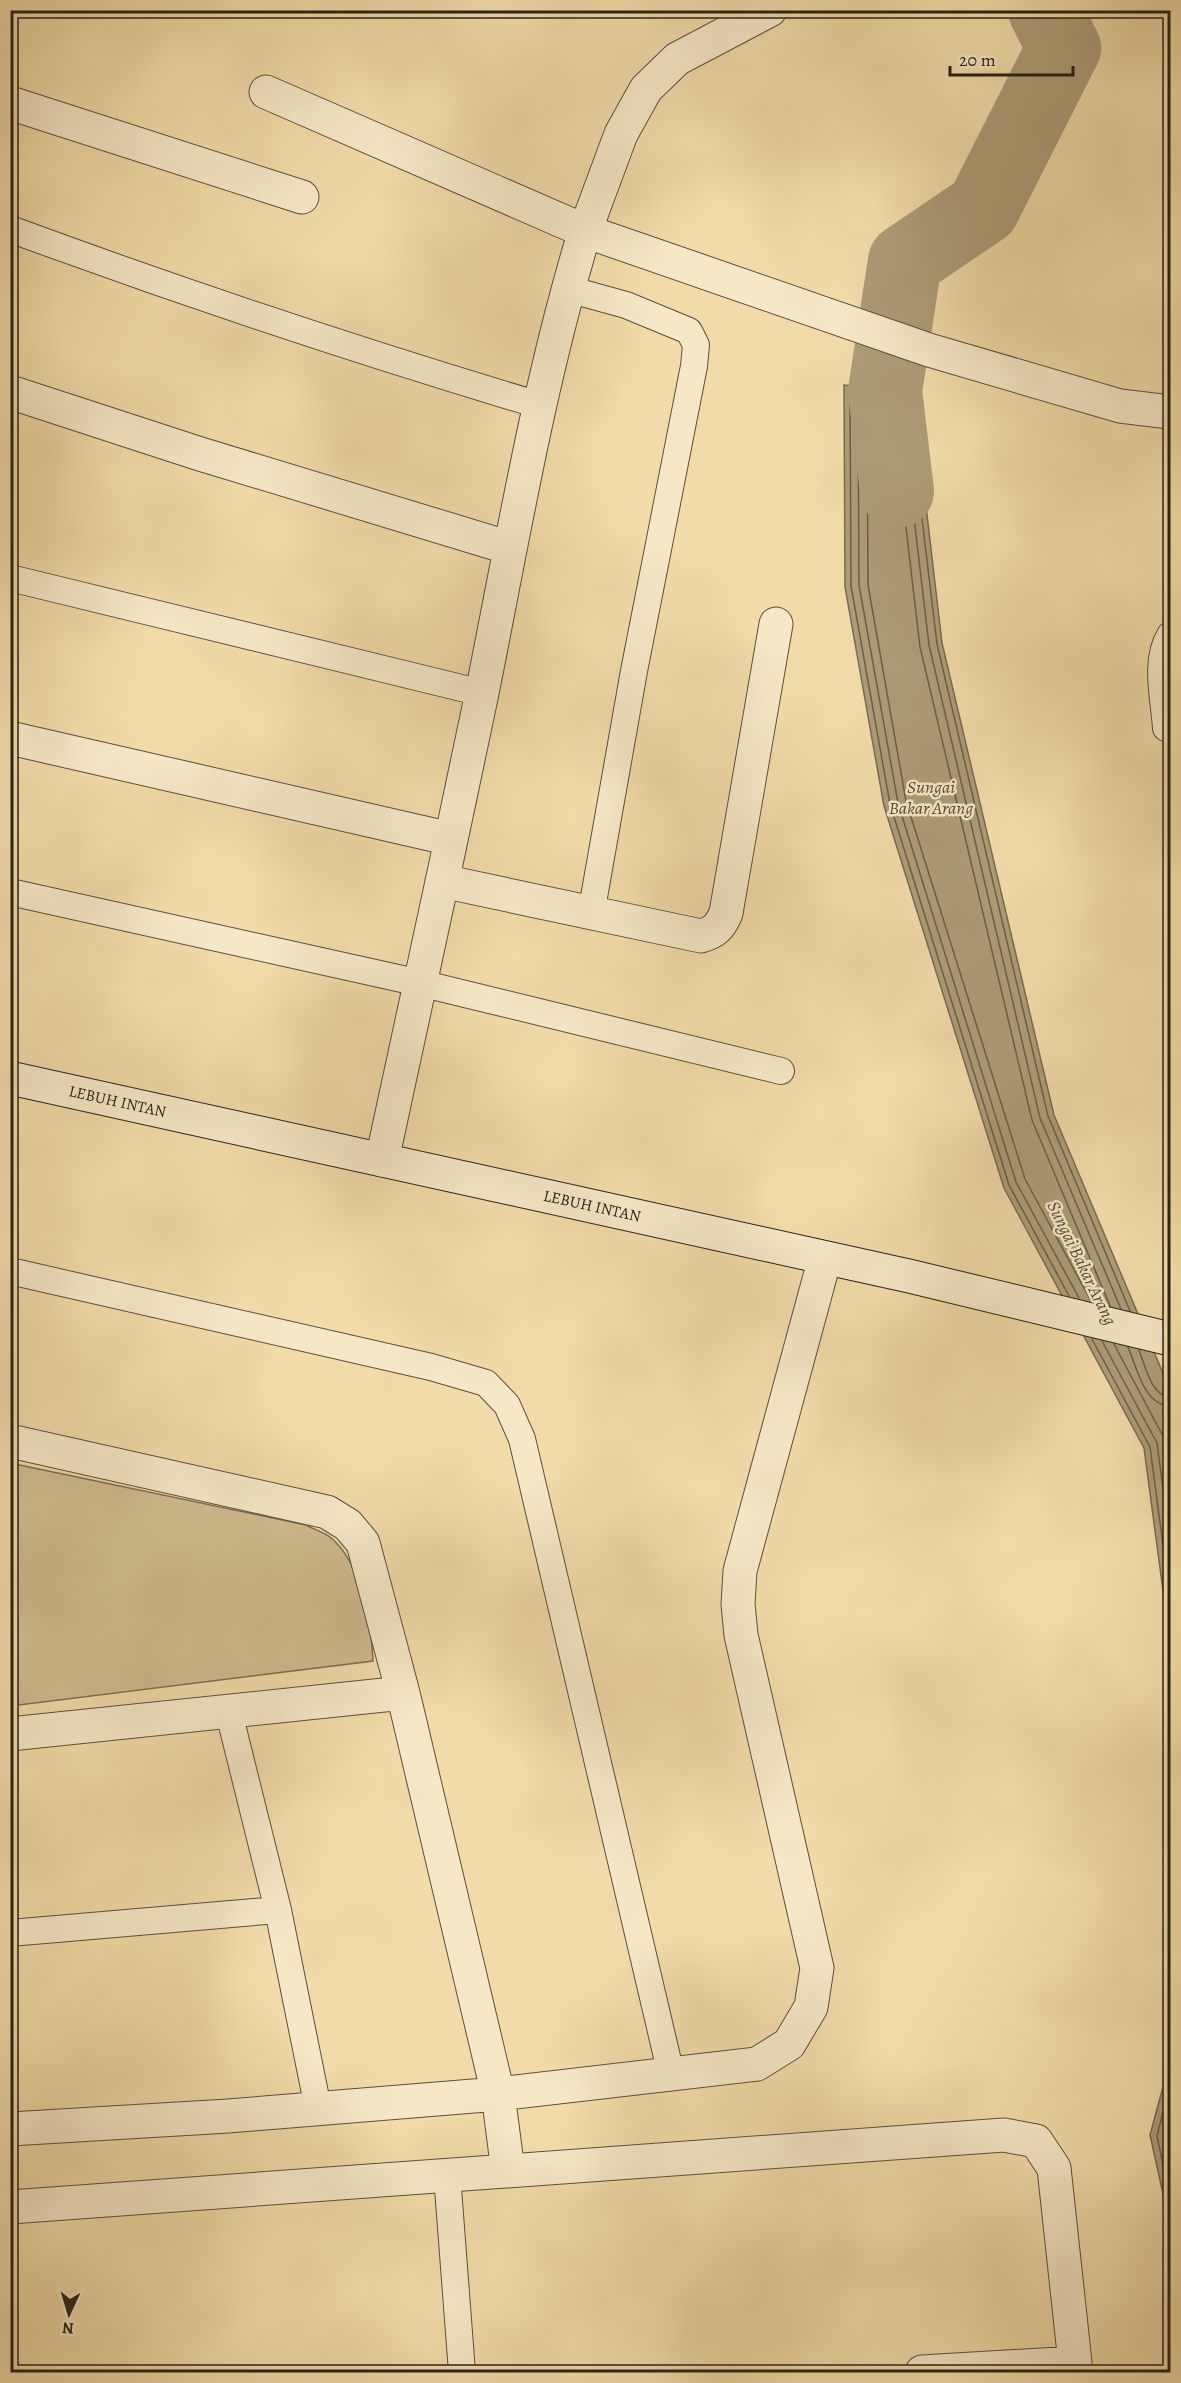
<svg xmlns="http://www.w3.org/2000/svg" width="1181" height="2383" font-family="Alegreya,serif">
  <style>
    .green { fill: #cfbc90; stroke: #7c6e54; stroke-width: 1.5 }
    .water { fill: #ad9c77; stroke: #786b51; stroke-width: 1.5 }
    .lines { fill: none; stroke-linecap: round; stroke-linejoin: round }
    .shore { stroke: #6a5e47; stroke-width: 1.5 }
    .river { stroke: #ad9c77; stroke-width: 74 }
    .service-casing { stroke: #5a503c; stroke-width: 28 }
    .minor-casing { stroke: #5a503c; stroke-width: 35 }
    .secondary-casing { stroke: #282117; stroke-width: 35 }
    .service { stroke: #f6e8c7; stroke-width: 26 }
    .minor { stroke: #f6e8c7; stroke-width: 33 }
    .secondary { stroke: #f6e8c7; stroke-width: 33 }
    .labels { text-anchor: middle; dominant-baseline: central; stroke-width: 5; stroke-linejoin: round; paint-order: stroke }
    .street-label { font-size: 16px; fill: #282117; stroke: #f6e8c7 }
    .water-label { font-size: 18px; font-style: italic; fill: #574c39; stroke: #f6e8c7 }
  </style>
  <rect width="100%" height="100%" fill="#f1dca9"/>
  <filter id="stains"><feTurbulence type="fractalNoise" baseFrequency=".00333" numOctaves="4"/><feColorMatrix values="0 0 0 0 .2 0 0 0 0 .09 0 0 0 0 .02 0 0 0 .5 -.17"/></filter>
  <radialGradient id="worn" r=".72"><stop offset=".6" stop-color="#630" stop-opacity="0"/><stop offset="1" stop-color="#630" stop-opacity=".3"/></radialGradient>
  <path class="green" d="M 10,1463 L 306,1525 C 313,1529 323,1532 330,1537 C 362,1563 371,1623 373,1661 L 11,1706 Z"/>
  <path class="water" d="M 844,385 L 913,395 L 942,643 L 1054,1115 L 1170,1390 L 1170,1643 L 1144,1448 L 1004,1188 L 884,806 L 845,587 Z
    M 1170,2061 L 1170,2225 L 1150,2135 Z"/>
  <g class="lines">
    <path class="shore" d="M 1069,1296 L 1009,1185 L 890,804 L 851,586 L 850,396 L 853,393 L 908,402 L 937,644 L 1048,1116 L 1130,1311
      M 1079,1298 L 1016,1182 L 898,803 L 859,585 L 858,404 L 860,401 L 901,408 L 929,645 L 1040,1118 L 1121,1309
      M 1091,1301 L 1025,1179 L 906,801 L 868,585 L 867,414 L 869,412 L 891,414 L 893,417 L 920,647 L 1032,1120 L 1110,1306
      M 1092,1339 L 1150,1447 L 1170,1598
      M 1102,1341 L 1157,1443 L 1170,1542
      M 1114,1344 L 1164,1438 L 1170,1475
      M 1128,1347 C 1137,1368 1144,1405 1170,1406
      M 1139,1350 C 1145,1365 1151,1396 1170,1397
      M 1170,2084 L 1157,2136 L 1170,2198"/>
    <path class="river" d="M 897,491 L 885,391 L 905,261 L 983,208 L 1064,48 L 1045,10"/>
    <g class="service-casing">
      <path id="service" d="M 10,229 C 184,293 361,352 539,405
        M 568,289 L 626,305 L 689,331 L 696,345 L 694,366 L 634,671 L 591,914
        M 10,578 L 482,693
        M 1166,728 C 1164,698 1154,661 1170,635
        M 10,892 L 420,983 L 781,1071
        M 10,1271 L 431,1367 L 486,1383 L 507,1405 L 522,1439 L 671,2074
        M 229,1713 L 278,1910 L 318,2108
        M 10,1933 L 278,1910
        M 447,2175 L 462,2372"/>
    </g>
    <g class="minor-casing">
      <path id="minor" d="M 266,92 L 585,231 L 621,134 L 646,89 L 677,59 L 770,10
        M 10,103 L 302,197
        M 10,392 L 197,453 L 510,548
        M 10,738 L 451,839
        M 442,881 L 701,936 C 715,932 720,927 726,913 L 776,624
        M 382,1160 C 415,1004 450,849 482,693 C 513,538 539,382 585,231 L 929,350 L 1120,406 L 1170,412
        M 10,1441 L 327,1512 L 348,1525 L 363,1543 L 403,1693 L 498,2094 L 508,2171
        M 10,1734 L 403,1693
        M 10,2129 L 228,2116 L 498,2094 L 757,2064 L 789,2044 L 811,2007 L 817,1968 L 741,1635 L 738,1604 L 740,1571 L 825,1258
        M 10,2207 L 1004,2135 L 1036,2141 L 1054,2168 L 1076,2372
        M 922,2372 L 1075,2363"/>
    </g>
    <g class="secondary-casing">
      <g id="secondary">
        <path id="s1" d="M 10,1078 L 909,1276 L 1170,1339"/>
      </g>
    </g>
    <use href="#service" class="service"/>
    <use href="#minor" class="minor"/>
    <use href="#secondary" class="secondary"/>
  </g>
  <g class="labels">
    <g class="street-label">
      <text stroke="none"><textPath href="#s1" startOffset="110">LEBUH INTAN</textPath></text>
      <text stroke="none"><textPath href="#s1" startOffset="596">LEBUH INTAN</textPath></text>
    </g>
    <g class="water-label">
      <text x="931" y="787">Sungai<tspan x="931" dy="21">Bakar Arang</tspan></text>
      <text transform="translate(1082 1263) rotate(64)">Sungai Bakar Arang</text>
    </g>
  </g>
  <rect width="1181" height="2383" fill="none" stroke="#f1dca9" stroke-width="36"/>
  <rect x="12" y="12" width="1157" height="2359" fill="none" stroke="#282117" stroke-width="3"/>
  <rect x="18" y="18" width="1145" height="2347" fill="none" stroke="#282117" stroke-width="1.5"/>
  <g transform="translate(69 2314) rotate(184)" stroke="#f6e8c7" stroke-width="4.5" paint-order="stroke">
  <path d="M0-4.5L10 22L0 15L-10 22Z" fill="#282117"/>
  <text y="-9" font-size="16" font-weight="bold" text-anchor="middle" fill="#282117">N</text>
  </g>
  <path d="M950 66v9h123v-9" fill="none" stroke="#282117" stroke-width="3"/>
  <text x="959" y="66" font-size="18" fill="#282117" stroke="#f6e8c7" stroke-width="4.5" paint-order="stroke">20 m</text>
  <rect width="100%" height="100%" filter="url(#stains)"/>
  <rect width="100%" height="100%" fill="url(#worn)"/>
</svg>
